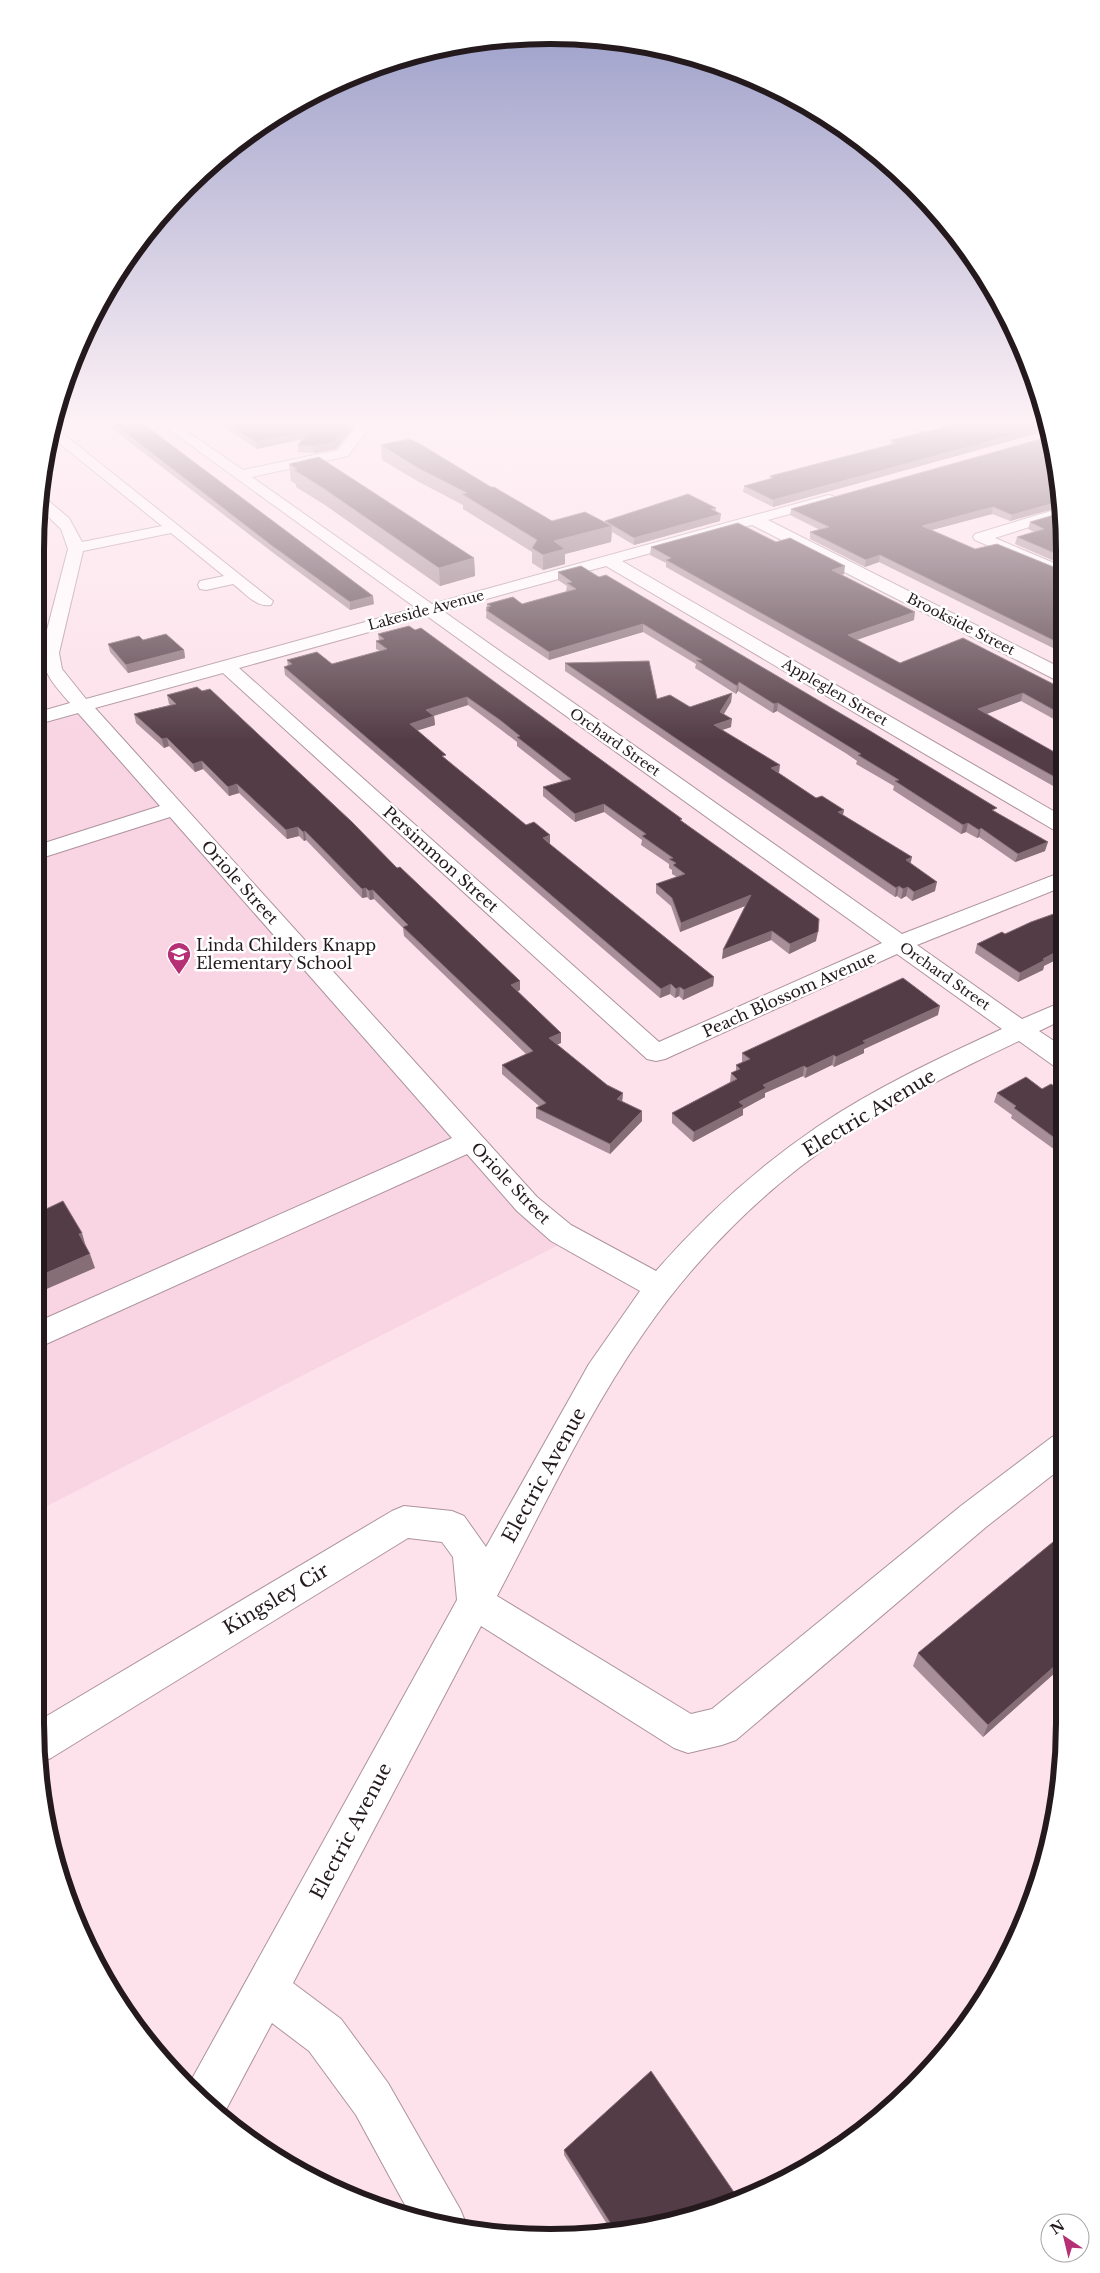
<svg xmlns="http://www.w3.org/2000/svg" width="1100" height="2273" font-family="'Libre Baskerville',serif">
  <style>
    .built { fill: #f9d4e2 }
    .lines { fill: none; stroke-linecap: round; stroke-linejoin: round }
    .minor-casing { stroke: #ad939d; stroke-width: 2 }
    .minor { fill: #fff; fill-rule: evenodd }
    .wall { fill: #a88e98 }
    .shaded-wall { fill: #866e77 }
    .building { fill: #533c45; stroke: #866e77 }
    .labels { text-anchor: middle; dominant-baseline: central; stroke-width: 5; stroke-linejoin: round; paint-order: stroke }
    .far-street-label { font-size: 14px; fill: #241a1e; stroke: #fff }
    .street-label { font-size: 16px; fill: #241a1e; stroke: #fff }
    .poi-label { font-size: 16px; fill: #241a1e; stroke: #fff; text-anchor: start }
    .near-street-label { font-size: 19px; fill: #241a1e; stroke: #fff }
    .rim { fill: none; stroke: #241a1e; stroke-width: 6 }
  </style>
  <rect width="100%" height="100%" fill="#fde1eb"/>
  <path class="built" d="M 82,706 L 570,1239 L 35,1512 L 35,719 Z"/>
  <g class="lines">
    <g class="minor-casing">
      <path id="minor" d="M 160,423 L 175,423 L 243,470 L 338,450 L 355,428 L 351,423 L 365,423 L 369,428 L 348,456 L 252,477 L 432,604 L 828,495 L 833,496 L 835,499 L 833,502 L 768,520 L 1061,668 L 1061,680 L 1054,679 L 752,525 L 622,561 L 1062,816 L 1062,831 L 1054,830 L 606,566 L 443,611 L 902,934 L 1062,872 L 1062,887 L 917,945 L 1022,1019 L 1062,1002 L 1062,1020 L 1039,1031 L 1063,1047 L 1063,1068 L 1054,1066 L 1019,1041 C 957,1070 896,1101 839,1139 C 764,1189 696,1257 645,1331 C 587,1414 544,1507 497,1596 L 691,1714 L 712,1709 L 962,1505 L 1052,1437 L 1064,1433 L 1064,1466 L 986,1527 L 736,1740 L 722,1745 L 688,1753 L 674,1748 L 481,1626 L 293,1983 L 341,2019 L 388,2083 L 460,2209 L 467,2226 L 466,2230 L 449,2228 L 411,2216 L 356,2115 L 309,2051 L 272,2023 L 221,2119 L 210,2110 L 188,2086 L 457,1600 L 453,1557 L 442,1542 L 408,1538 L 51,1758 L 39,1763 L 35,1723 L 392,1511 L 404,1506 L 452,1511 L 464,1516 L 486,1547 L 589,1364 L 640,1291 L 551,1241 L 517,1211 L 467,1154 L 35,1349 L 35,1323 L 452,1138 L 170,817 L 35,860 L 35,846 L 160,806 L 78,713 L 35,725 L 35,713 L 70,703 C 55,686 45,676 41,653 L 68,549 L 61,529 L 39,508 L 40,497 L 45,498 L 69,518 L 82,542 L 162,526 L 49,435 L 52,425 L 273,601 L 271,605 C 256,608 244,592 233,584 L 206,590 L 200,589 L 198,585 L 200,581 L 224,576 L 171,533 L 83,551 L 59,653 L 62,669 L 86,699 L 416,608 ZM 427,616 L 882,943 L 659,1042 L 239,668 ZM 223,673 L 647,1059 L 656,1061 L 665,1059 L 897,954 L 1002,1029 C 939,1058 875,1088 817,1127 C 757,1168 704,1216 656,1271 L 571,1225 L 537,1197 L 95,708 Z
        M 906,423 L 951,423 L 949,426 C 935,430 917,436 906,423 Z
        M 1061,508 L 1061,517 L 995,538 L 1061,566 L 1061,577 L 975,540 L 973,537 L 975,534 Z"/>
    </g>
    <use href="#minor" class="minor"/>
  </g>
  <path class="wall" d="M 105,423 L 142,423 L 374,604 L 350,610 L 272,552 Z
    M 218,423 L 352,423 L 353,428 L 336,449 L 314,453 L 298,452 L 298,445 L 303,439 L 257,449 Z
    M 1045,423 L 1047,432 L 1042,432 L 773,507 L 743,492 L 744,486 L 770,479 L 770,476 L 890,445 L 891,440 L 942,428 L 943,424 Z
    M 381,445 L 491,487 L 552,521 L 604,522 L 605,521 L 716,508 L 716,511 L 720,521 L 634,545 L 612,532 L 611,542 L 565,554 L 565,564 L 543,570 L 532,563 L 532,552 L 463,509 L 463,505 L 419,482 L 382,460 Z
    M 289,464 L 474,558 L 475,576 L 440,586 L 325,505 L 296,487 L 296,484 L 291,481 Z
    M 1061,482 L 1061,507 L 1010,521 L 992,514 L 931,530 L 975,549 L 1061,570 L 1061,652 L 879,562 L 865,567 L 810,539 L 810,532 L 820,530 L 790,515 L 791,509 Z
    M 1061,513 L 1061,564 L 1015,544 L 1017,537 L 1034,532 L 1028,529 L 1030,522 Z
    M 776,542 L 844,574 L 841,575 L 914,620 L 857,640 L 900,663 L 1061,688 L 1061,723 L 1021,701 L 986,714 L 1056,753 L 1062,753 L 1062,791 L 666,567 L 666,563 L 650,555 L 651,547 Z
    M 558,572 L 599,577 L 996,812 L 1045,851 L 1015,862 L 979,837 L 977,838 L 966,832 L 961,834 L 893,790 L 894,786 L 856,764 L 857,761 L 847,754 L 777,711 L 773,713 L 738,691 L 736,694 L 695,668 L 696,664 L 643,632 L 549,660 L 486,618 L 487,604 L 522,604 L 567,592 L 566,591 L 567,586 L 558,580 Z
    M 378,634 L 682,821 L 816,941 L 789,954 L 771,940 L 722,959 L 745,906 L 680,932 L 671,906 L 656,893 L 656,884 L 677,877 L 672,874 L 672,870 L 669,868 L 669,864 L 641,845 L 642,840 L 604,812 L 575,822 L 543,796 L 543,787 L 563,782 L 517,746 L 517,742 L 500,729 L 468,705 L 434,716 L 435,725 L 417,730 L 446,759 L 526,825 L 714,977 L 713,986 L 683,1000 L 679,996 L 675,998 L 670,994 L 660,998 L 285,675 L 284,667 L 288,666 L 287,660 L 332,664 L 380,651 L 376,649 L 376,641 L 379,640 Z
    M 108,644 L 184,650 L 185,658 L 128,673 L 110,652 Z
    M 565,663 L 657,699 L 690,707 L 732,693 L 731,702 L 724,714 L 731,727 L 722,730 L 779,773 L 816,798 L 844,810 L 843,815 L 911,864 L 935,891 L 912,901 L 906,896 L 901,899 L 897,896 L 895,897 L 565,671 Z
    M 167,695 L 397,868 L 520,981 L 520,990 L 518,991 L 561,1043 L 557,1044 L 607,1085 L 623,1093 L 622,1102 L 642,1121 L 610,1154 L 536,1118 L 536,1108 L 539,1106 L 502,1074 L 502,1065 L 526,1054 L 404,936 L 403,928 L 374,899 L 370,900 L 367,897 L 362,898 L 306,840 L 304,841 L 299,836 L 287,839 L 239,793 L 229,796 L 203,769 L 195,772 L 169,746 L 164,748 L 136,723 L 134,714 L 170,705 L 169,704 Z
    M 1005,934 L 1044,966 L 1043,970 L 1018,982 L 975,953 L 977,944 Z
    M 938,1015 L 864,1049 L 864,1053 L 834,1067 L 832,1065 L 805,1078 L 803,1076 L 765,1093 L 765,1097 L 743,1109 L 743,1115 L 693,1142 L 672,1123 L 672,1113 L 730,1082 L 731,1073 L 736,1071 L 736,1065 L 742,1063 L 742,1053 Z
    M 1042,1089 L 1063,1092 L 1063,1159 L 1061,1158 L 1062,1155 L 1011,1118 L 1012,1115 L 994,1102 L 997,1093 Z
    M 1064,1533 L 1065,1664 L 983,1737 L 913,1666 L 918,1653 Z
    M 564,2150 L 740,2201 L 610,2229 L 564,2155 Z"/>
  <path class="shaded-wall" d="M 351,423 L 352,423 L 353,428 L 336,449 L 314,453 L 313,446 Z
    M 1044,426 L 1042,432 L 773,507 L 773,500 Z
    M 311,430 L 312,437 L 257,449 L 256,442 Z
    M 1061,501 L 1061,507 L 1010,521 L 1012,515 Z
    M 993,507 L 992,514 L 921,533 L 922,526 Z
    M 721,514 L 720,521 L 634,545 L 634,538 Z
    M 612,526 L 611,542 L 565,554 L 565,564 L 543,570 L 543,555 L 554,541 Z
    M 880,555 L 879,562 L 865,567 L 866,560 Z
    M 474,558 L 475,576 L 440,586 L 439,568 Z
    M 845,566 L 844,574 L 831,578 L 832,570 Z
    M 373,596 L 374,604 L 350,610 L 350,602 Z
    M 915,612 L 914,620 L 847,643 L 848,635 Z
    M 643,624 L 643,632 L 549,660 L 549,652 Z
    M 184,650 L 185,658 L 128,673 L 126,665 Z
    M 739,682 L 738,691 L 736,694 L 737,686 Z
    M 732,693 L 731,702 L 720,720 L 720,712 Z
    M 1023,693 L 1021,701 L 976,718 L 978,709 Z
    M 467,697 L 468,705 L 426,718 L 426,710 Z
    M 778,703 L 777,711 L 773,713 L 774,704 Z
    M 434,716 L 435,725 L 410,733 L 410,724 Z
    M 732,719 L 731,727 L 713,733 L 714,725 Z
    M 167,738 L 169,746 L 164,748 L 162,739 Z
    M 202,761 L 203,769 L 195,772 L 193,764 Z
    M 780,765 L 779,773 L 771,768 Z
    M 237,784 L 239,793 L 229,796 L 228,787 Z
    M 604,804 L 604,812 L 575,822 L 575,814 Z
    M 844,810 L 842,818 L 838,812 Z
    M 968,823 L 966,832 L 961,834 L 963,825 Z
    M 298,827 L 299,836 L 287,839 L 286,830 Z
    M 981,828 L 979,837 L 977,838 L 979,830 Z
    M 305,831 L 306,840 L 304,841 L 303,832 Z
    M 550,835 L 550,844 L 543,838 Z
    M 1048,842 L 1045,851 L 1015,862 L 1018,854 Z
    M 912,857 L 910,866 L 906,860 Z
    M 937,882 L 935,891 L 912,901 L 914,892 Z
    M 899,886 L 897,896 L 895,897 L 896,888 Z
    M 908,887 L 906,896 L 901,899 L 903,889 Z
    M 366,888 L 367,897 L 362,898 L 362,889 Z
    M 373,890 L 374,899 L 370,900 L 369,891 Z
    M 751,895 L 750,904 L 680,932 L 681,923 Z
    M 772,931 L 771,940 L 722,959 L 723,950 Z
    M 818,932 L 816,941 L 789,954 L 790,944 Z
    M 1062,949 L 1062,957 L 1044,966 L 1043,970 L 1018,982 L 1020,973 L 1043,959 Z
    M 714,977 L 713,986 L 683,1000 L 684,990 Z
    M 520,981 L 520,990 L 511,994 L 511,985 Z
    M 671,984 L 670,994 L 660,998 L 661,989 Z
    M 680,987 L 679,996 L 675,998 L 676,989 Z
    M 940,1006 L 938,1015 L 864,1049 L 864,1053 L 834,1067 L 836,1057 L 863,1041 Z
    M 561,1033 L 561,1043 L 549,1048 L 549,1038 Z
    M 35,1034 L 36,1034 L 40,1047 L 35,1049 Z
    M 834,1055 L 832,1065 L 805,1078 L 807,1068 Z
    M 804,1066 L 803,1076 L 765,1093 L 765,1097 L 743,1109 L 743,1115 L 693,1142 L 694,1132 L 763,1085 Z
    M 623,1093 L 622,1102 L 617,1099 Z
    M 642,1111 L 642,1121 L 610,1154 L 610,1144 Z
    M 82,1233 L 86,1247 L 79,1234 Z
    M 90,1254 L 95,1268 L 35,1294 L 35,1278 Z
    M 1065,1657 L 1065,1664 L 983,1737 L 988,1725 Z"/>
  <path class="building" d="M 113,423 L 142,423 L 373,596 L 350,602 L 271,545 Z
    M 227,423 L 351,423 L 335,442 L 313,446 L 298,445 L 311,430 L 256,442 Z
    M 946,423 L 1045,423 L 1045,426 L 773,500 L 744,486 L 773,478 L 770,476 L 897,443 L 891,440 L 950,426 L 943,424 Z
    M 1048,437 L 1061,482 L 1061,501 L 1012,515 L 993,507 L 922,526 L 975,549 L 997,544 L 1061,570 L 1061,644 L 880,555 L 866,560 L 810,532 L 829,527 L 791,509 Z
    M 409,439 L 420,444 L 491,487 L 494,487 L 552,521 L 585,512 L 612,526 L 554,541 L 565,549 L 543,555 L 532,548 L 537,540 L 462,494 L 467,493 L 418,468 L 381,445 Z
    M 319,457 L 474,558 L 439,568 L 323,488 L 294,470 L 297,469 L 289,464 Z
    M 688,494 L 716,508 L 711,509 L 721,514 L 634,538 L 605,521 Z
    M 1061,513 L 1061,556 L 1017,537 L 1044,529 L 1030,522 Z
    M 738,523 L 776,542 L 790,538 L 845,566 L 832,570 L 915,612 L 848,635 L 900,663 L 963,638 L 1061,688 L 1061,714 L 1023,693 L 978,709 L 1056,753 L 1060,752 L 1062,753 L 1062,781 L 666,560 L 671,558 L 651,547 Z
    M 581,566 L 599,577 L 606,575 L 867,729 L 997,808 L 992,810 L 1048,842 L 1018,854 L 981,828 L 979,830 L 968,823 L 963,825 L 895,781 L 899,780 L 858,755 L 861,754 L 848,746 L 778,703 L 774,704 L 739,682 L 737,686 L 696,660 L 702,660 L 643,624 L 549,652 L 486,610 L 489,609 L 486,608 L 491,606 L 487,604 L 513,597 L 522,604 L 576,589 L 567,583 L 572,582 L 558,572 Z
    M 409,626 L 415,630 L 421,628 L 682,819 L 680,820 L 819,919 L 818,932 L 790,944 L 772,931 L 723,950 L 751,895 L 681,923 L 672,898 L 656,884 L 685,874 L 673,865 L 676,863 L 669,859 L 673,858 L 642,836 L 646,834 L 604,804 L 575,814 L 543,787 L 571,779 L 517,737 L 520,736 L 500,720 L 467,697 L 426,710 L 434,716 L 410,724 L 446,755 L 442,756 L 526,825 L 534,822 L 550,835 L 543,838 L 551,845 L 714,977 L 684,990 L 680,987 L 676,989 L 671,984 L 661,989 L 284,667 L 292,664 L 287,660 L 317,652 L 332,664 L 387,649 L 376,641 L 384,639 L 378,634 Z
    M 166,634 L 184,650 L 126,665 L 108,644 L 139,636 L 143,640 Z
    M 649,661 L 657,699 L 670,695 L 690,707 L 732,693 L 720,712 L 732,719 L 714,725 L 780,765 L 771,768 L 816,798 L 822,796 L 844,810 L 838,812 L 912,857 L 906,860 L 937,882 L 914,892 L 908,887 L 903,889 L 899,886 L 896,888 L 565,663 Z
    M 197,687 L 202,691 L 210,689 L 352,822 L 397,868 L 400,867 L 520,981 L 511,985 L 561,1033 L 549,1038 L 607,1085 L 623,1093 L 617,1099 L 642,1111 L 610,1144 L 536,1108 L 546,1103 L 502,1065 L 533,1051 L 403,927 L 408,925 L 373,890 L 369,891 L 366,888 L 362,889 L 305,831 L 303,832 L 298,827 L 286,830 L 237,784 L 228,787 L 202,761 L 193,764 L 167,738 L 162,739 L 134,714 L 176,704 L 167,695 Z
    M 1062,911 L 1062,949 L 1043,959 L 1045,960 L 1020,973 L 977,944 L 1002,932 L 1005,934 L 1031,922 Z
    M 903,978 L 940,1006 L 863,1041 L 866,1043 L 836,1057 L 834,1055 L 807,1068 L 804,1066 L 763,1085 L 766,1088 L 739,1102 L 744,1106 L 694,1132 L 672,1113 L 737,1079 L 731,1073 L 740,1069 L 736,1065 L 750,1059 L 742,1053 Z
    M 1026,1077 L 1042,1089 L 1051,1084 L 1063,1092 L 1063,1144 L 1014,1108 L 1016,1106 L 997,1093 Z
    M 35,1194 L 44,1210 L 63,1201 L 82,1233 L 79,1234 L 90,1254 L 35,1278 Z
    M 1064,1533 L 1065,1657 L 988,1725 L 918,1653 Z
    M 651,2071 L 740,2201 L 715,2211 L 617,2234 L 605,2234 L 613,2227 L 564,2150 Z"/>
  <linearGradient id="sky" x2="0" y2="1"><stop stop-color="#999cc8"/><stop offset="0.57" stop-color="#fef2f6"/><stop offset="1" stop-color="#fef2f6" stop-opacity="0"/></linearGradient>
  <rect width="1100" height="741" fill="url(#sky)"/>
  <defs>
    <g id="school-pin" transform="scale(1.25)"><path d="M0 17L-7.5 6A9.5 9.5 0 1 1 7.5 6Z" fill="#b53075" stroke="#fff"/><path d="M0-5L7-2L0 1L-7-2ZM-4 1L0 2.5L4 1V4Q0 6-4 4Z" fill="#fff"/></g>
  </defs>
  <g fill-rule="evenodd">
    <use href="#school-pin" x="179" y="954"/>
  </g>
  <g class="labels">
    <g class="far-street-label">
      <text transform="translate(426 610) rotate(-15)">Lakeside Avenue</text>
      <text transform="translate(961 624) rotate(27)">Brookside Street</text>
      <text transform="translate(835 692) rotate(30)">Appleglen Street</text>
      <text transform="translate(615 742) rotate(35)">Orchard Street</text>
      <text transform="translate(945 976) rotate(35)">Orchard Street</text>
    </g>
    <g class="street-label">
      <text transform="translate(441 859) rotate(42)">Persimmon Street</text>
      <text transform="translate(240 882) rotate(48)">Oriole Street</text>
      <text transform="translate(789 994) rotate(-24)">Peach Blossom Avenue</text>
      <text transform="translate(511 1183) rotate(46)">Oriole Street</text>
    </g>
    <g class="poi-label">
      <text x="196" y="945">Linda Childers Knapp<tspan x="196" dy="18">Elementary School</tspan></text>
    </g>
    <g class="near-street-label">
      <text transform="translate(869 1113) rotate(-31)">Electric Avenue</text>
      <text transform="translate(544 1475) rotate(-61)">Electric Avenue</text>
      <text transform="translate(276 1599) rotate(-31)">Kingsley Cir</text>
      <text transform="translate(351 1831) rotate(-62)">Electric Avenue</text>
    </g>
  </g>
  <path d="M0 0H1100V2273H0ZM550 44H550A506 506 0 0 1 1056 550V1723A506 506 0 0 1 550 2229H550A506 506 0 0 1 44 1723V550A506 506 0 0 1 550 44Z" fill="#fff" fill-rule="evenodd"/>
  <path class="rim" d="M550 44H550A506 506 0 0 1 1056 550V1723A506 506 0 0 1 550 2229H550A506 506 0 0 1 44 1723V550A506 506 0 0 1 550 44Z"/>
  <g transform="translate(1065 2238) rotate(325)"><circle r="24" fill="#ffffff" stroke="#a7a3a5"/>
  <path d="M0-4L9 19L0 12L-9 19Z" fill="#b53075"/>
  <text y="-8" font-size="14" font-weight="bold" text-anchor="middle" fill="#241a1e">N</text>
  </g>
</svg>
